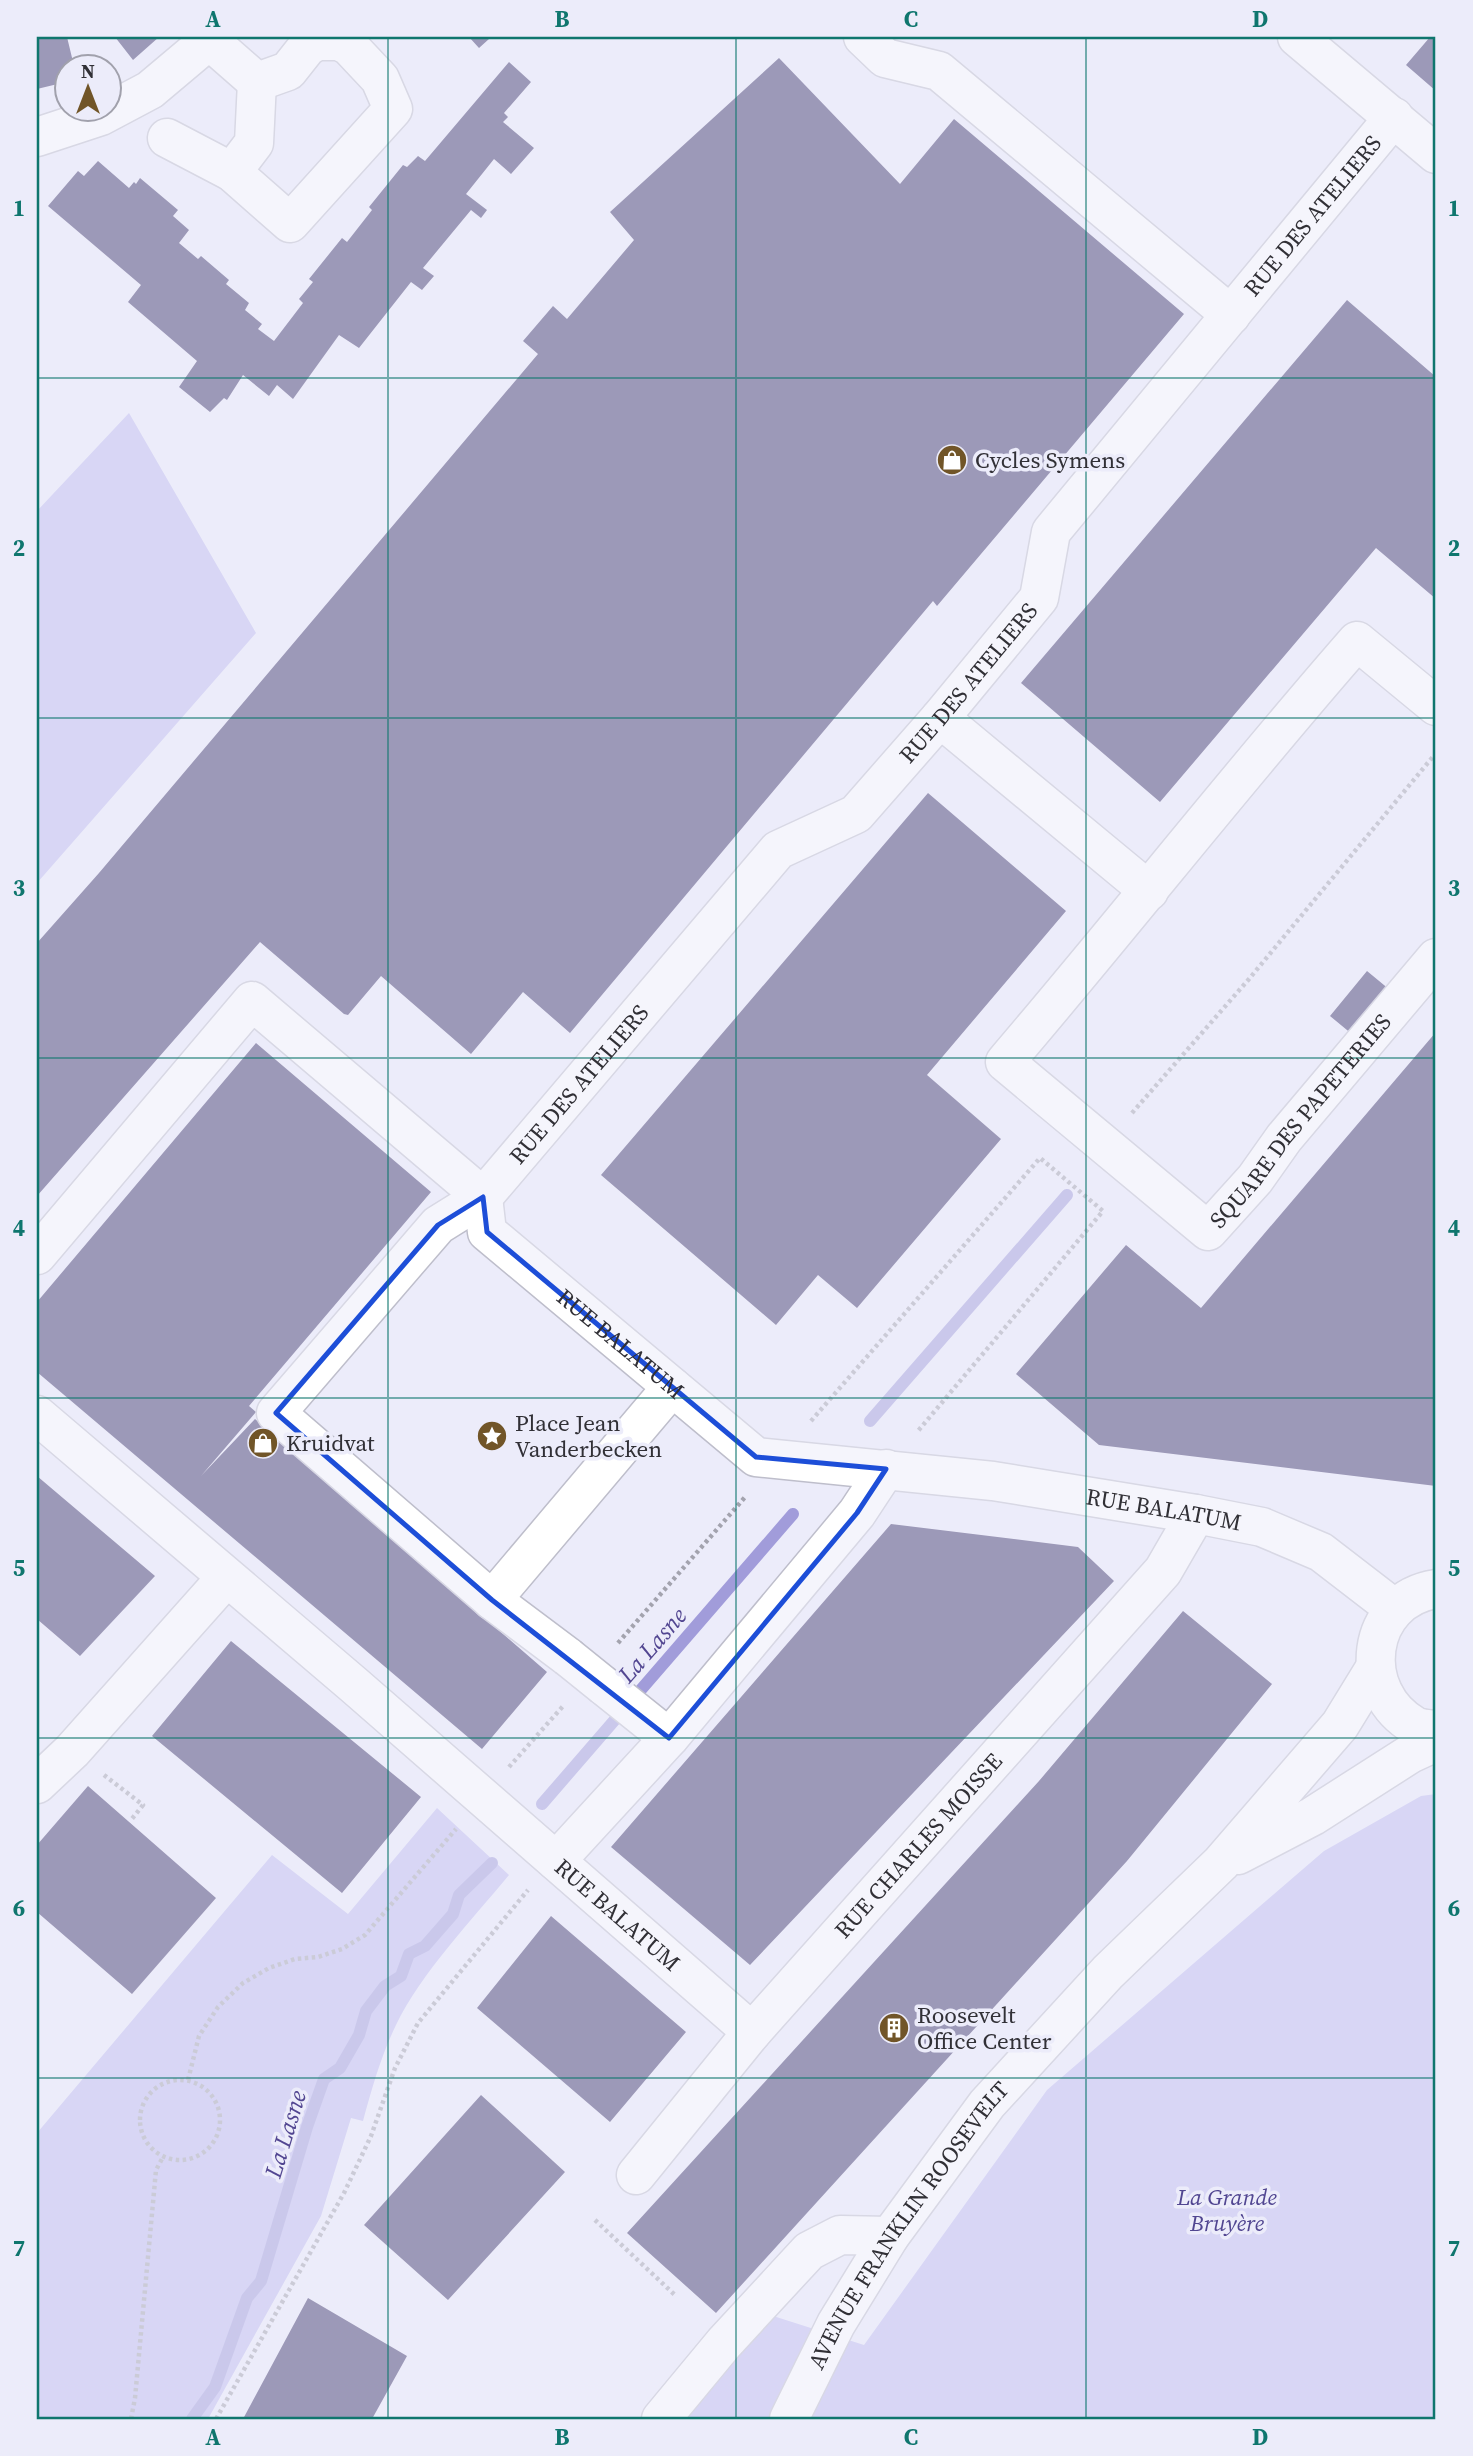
<svg xmlns="http://www.w3.org/2000/svg" width="1473" height="2456" font-family="'Source Serif 4',serif">
  <style>
    .green { fill: #bebbef }
    .lines { fill: none; stroke-linecap: round; stroke-linejoin: round }
    .stream { stroke: #a19cda; stroke-width: 12 }
    .building { fill: #3b3368 }
    .minor-casing { stroke: #bebecb; stroke-width: 41 }
    .major-casing { stroke: #bebecb; stroke-width: 41 }
    .path { stroke: #a3a3ae; stroke-width: 4.5; stroke-dasharray: 3.5 3.5; stroke-linecap: butt }
    .minor { stroke: #fff; stroke-width: 38 }
    .major { stroke: #fff; stroke-width: 38 }
    .minor-bridge-casing { stroke: #bebecb; stroke-width: 41; stroke-linecap: butt }
    .minor-bridge { stroke: #fff; stroke-width: 38 }
    .marked { fill: none; stroke: #1d4ed8; stroke-width: 5; stroke-linejoin: round }
    .grid { fill: none; stroke: #0f766e; stroke-width: 2; stroke-opacity: 0.55 }
    .labels { text-anchor: middle; dominant-baseline: central; stroke-width: 7; stroke-linejoin: round; paint-order: stroke }
    .street-label { font-size: 23px; fill: #313036; stroke: #ececfa }
    .poi-label { font-size: 23px; fill: #313036; stroke: #ececfa; text-anchor: start }
    .park-label { font-size: 23px; font-style: italic; fill: #514691; stroke: #ececfa }
    .water-label { font-size: 24px; font-style: italic; fill: #524691; stroke: #ececfa }
    .neatline { fill: none; stroke: #0f766e; stroke-width: 2.5 }
    .grid-label { font-size: 23px; text-anchor: middle; font-weight: bold; fill: #0f766e }
  </style>
  <rect width="100%" height="100%" fill="#ececfa"/>
  <path class="green" d="M 129,413 L 256,633 L 37,883 L 37,511 Z
    M 1436,1794 L 1436,2419 L 669,2419 L 767,2314 L 864,2345 L 1047,2090 L 1324,1851 L 1421,1796 Z
    M 437,1808 L 509,1875 C 472,1920 421,1973 396,2025 C 381,2056 372,2088 363,2121 L 351,2118 L 321,2216 L 208,2419 L 37,2419 L 37,2133 L 272,1855 L 348,1914 Z"/>
  <g class="lines">
    <path class="stream" d="M 870,1421 L 1067,1195
      M 542,1804 L 793,1514
      M 192,2419 L 215,2387 L 247,2298 L 261,2281 L 307,2127 L 324,2079 L 340,2068 L 359,2035 L 366,2011 L 385,1986 L 401,1976 L 409,1954 L 425,1946 L 453,1914 L 459,1895 L 492,1863"/>
  </g>
  <path class="building" d="M 37,37 L 67,37 L 74,66 L 66,66 L 66,82 L 37,89 Z
    M 115,37 L 159,37 L 133,60 Z
    M 469,37 L 487,37 L 489,39 L 479,48 Z
    M 1430,37 L 1436,37 L 1436,91 L 1406,65 Z
    M 779,58 L 900,184 L 954,119 L 1184,314 L 937,606 L 933,601 L 570,1033 L 523,992 L 471,1054 L 381,976 L 348,1015 L 344,1014 L 260,942 L 37,1196 L 37,943 L 99,873 L 538,354 L 523,341 L 553,306 L 567,319 L 634,240 L 610,212 Z
    M 509,62 L 531,82 L 504,113 L 508,117 L 503,122 L 534,148 L 511,174 L 494,159 L 466,194 L 487,210 L 481,218 L 471,210 L 423,268 L 434,276 L 422,290 L 411,282 L 359,348 L 339,335 L 293,399 L 277,385 L 269,396 L 243,375 L 227,400 L 224,398 L 210,412 L 179,387 L 197,361 L 128,302 L 141,285 L 48,206 L 78,171 L 84,176 L 98,161 L 129,188 L 134,182 L 136,184 L 140,178 L 178,210 L 173,216 L 189,230 L 179,243 L 198,259 L 201,256 L 229,280 L 226,284 L 249,303 L 245,310 L 262,324 L 258,329 L 274,341 L 303,303 L 299,299 L 313,282 L 309,279 L 342,238 L 347,242 L 372,210 L 369,207 L 403,165 L 407,167 L 418,156 L 425,161 Z
    M 1347,300 L 1436,377 L 1436,599 L 1376,548 L 1160,802 L 1021,683 Z
    M 928,793 L 1066,911 L 927,1075 L 1001,1139 L 857,1308 L 818,1275 L 776,1325 L 601,1175 Z
    M 1367,971 L 1390,990 L 1353,1035 L 1330,1016 Z
    M 1436,1032 L 1436,1486 L 1099,1445 L 1016,1374 L 1126,1245 L 1201,1308 Z
    M 256,1043 L 431,1192 L 249,1406 L 256,1412 L 201,1476 L 255,1419 L 547,1672 L 482,1749 L 37,1372 L 37,1302 Z
    M 37,1476 L 155,1576 L 80,1656 L 37,1619 Z
    M 891,1524 L 1078,1547 L 1114,1581 L 750,1965 L 611,1847 Z
    M 1183,1611 L 1272,1684 L 1127,1861 L 716,2313 L 627,2233 L 1039,1781 Z
    M 231,1641 L 421,1797 L 342,1893 L 152,1736 Z
    M 88,1786 L 216,1898 L 132,1994 L 37,1912 L 37,1845 Z
    M 551,1916 L 686,2032 L 610,2122 L 477,2008 Z
    M 481,2095 L 565,2172 L 448,2300 L 364,2225 Z
    M 308,2298 L 407,2356 L 372,2419 L 243,2419 Z"/>
  <g class="lines">
    <g class="minor-casing">
      <g id="minor">
        <path d="M 863,37 L 885,58 L 939,71 L 1231,315"/>
        <path d="M 1297,37 L 1436,154"/>
        <path d="M 37,137 L 101,116 L 150,90 L 213,37"/>
        <path d="M 167,138 L 232,172 L 290,223 L 393,109 L 380,79 L 349,46 L 339,41 L 317,41 L 307,47 L 288,71 L 257,82 L 209,40"/>
        <path d="M 232,172 L 254,143 L 257,82"/>
        <path id="s1" d="M 1436,706 L 1357,641 C 1236,779 1124,923 1005,1062 L 1208,1231 L 1255,1179 L 1284,1138 L 1436,958"/>
        <path d="M 940,718 L 1149,891"/>
        <path id="s2" d="M 37,1255 L 252,1001 L 483,1197 L 487,1232 L 756,1457 L 993,1481 L 1196,1514 L 1262,1527 L 1321,1552 L 1395,1609"/>
        <path id="s3" d="M 37,1415 L 354,1685 L 752,2032"/>
        <path d="M 492,1600 L 672,1387"/>
        <path id="s4" d="M 568,1657 L 492,1600 L 276,1413 L 438,1225 L 483,1197 L 778,850 L 856,814 L 940,718 L 1039,598 L 1051,532 L 1394,117"/>
        <path d="M 604,1686 L 669,1738"/>
        <path d="M 37,1784 L 72,1751 L 226,1578"/>
        <path d="M 556,1861 L 669,1738 L 857,1513 L 886,1469"/>
        <path id="s5" d="M 636,2175 L 752,2032 L 1163,1571 L 1196,1514"/>
        <path d="M 661,2419 L 724,2343 L 809,2251 L 840,2235 L 890,2236"/>
      </g>
    </g>
    <g class="major-casing">
      <g id="major">
        <path d="M 1436,1589 C 1365,1600 1355,1692 1415,1726 C 1421,1729 1430,1729 1436,1730"/>
        <path d="M 1238,1855 L 1313,1816 L 1410,1754 L 1436,1742"/>
        <path id="s6" d="M 789,2419 L 836,2324 L 890,2236 L 987,2104 L 1108,1972 L 1221,1863 L 1340,1725 L 1375,1668"/>
      </g>
    </g>
    <path class="path" d="M 1132,1113 L 1249,979 L 1436,753
      M 811,1421 L 1040,1158 L 1103,1211 L 918,1431
      M 618,1643 L 746,1496
      M 509,1767 L 564,1705
      M 104,1775 L 143,1805 L 131,1820
      M140 2120a40 40 0 1 1 80 0a40 40 0 1 1-80 0Z
      M 188,2080 L 199,2036 L 218,2007 L 243,1983 L 269,1968 L 295,1959 L 318,1957 L 342,1949 L 365,1935 L 456,1829
      M 595,2220 L 676,2296
      M 131,2419 L 135,2398 L 156,2170 L 163,2157
      M 216,2419 L 344,2193 L 371,2136 L 395,2068 L 418,2023 L 528,1890"/>
    <use href="#minor" class="minor"/>
    <use href="#major" class="major"/>
    <g class="minor-bridge-casing">
      <path id="minor-bridge" d="M 568,1657 L 604,1686"/>
    </g>
    <use href="#minor-bridge" class="minor-bridge"/>
  </g>
  <path d="M0 0H1473V2456H0ZM 483,1197 L 487,1232 L 756,1457 L 886,1469 L 857,1513 L 669,1738 L 492,1600 L 276,1413 L 438,1225 Z" fill="#ececfa" fill-opacity=".55" fill-rule="evenodd"/>
  <path class="marked" d="M 483,1197 L 487,1232 L 756,1457 L 886,1469 L 857,1513 L 669,1738 L 492,1600 L 276,1413 L 438,1225 Z"/>
  <path class="grid" d="M 388,37 L 388,2419M 736,37 L 736,2419M 1086,37 L 1086,2419M 37,378 L 1436,378M 37,718 L 1436,718M 37,1058 L 1436,1058M 37,1398 L 1436,1398M 37,1738 L 1436,1738M 37,2078 L 1436,2078"/>
  <defs>
    <g id="shop-disc" transform="scale(1.575)"><circle r="9.5" fill="#715528" stroke="#ececfa"/><path d="M-5-2.5h2.3a2.7 3.5 0 0 1 5.4 0H5L5.5 6h-11ZM-1.5-2.5h3a1.5 2.3 0 0 0-3 0Z" fill="#fff"/></g>
    <g id="sight-disc" transform="scale(1.575)"><circle r="9.5" fill="#715528" stroke="#ececfa"/><path d="M0-6L1.8-2.2L6-1.7L2.9 1.2L3.7 5.4L0 3.3L-3.7 5.4L-2.9 1.2L-6-1.7L-1.8-2.2Z" fill="#fff"/></g>
    <g id="building-disc" transform="scale(1.575)"><circle r="9.5" fill="#715528" stroke="#ececfa"/><path d="M-4-6H4V6H1V3H-1V6H-4ZM-2.5-4.3h1.7v1.8h-1.7ZM.8-4.3h1.7v1.8H.8ZM-2.5-1h1.7V.8h-1.7ZM.8-1h1.7V.8H.8Z" fill="#fff"/></g>
  </defs>
  <g fill-rule="evenodd">
    <use href="#shop-disc" x="952" y="460"/>
    <use href="#sight-disc" x="492" y="1436"/>
    <use href="#shop-disc" x="263" y="1443"/>
    <use href="#building-disc" x="894" y="2028"/>
  </g>
  <g class="labels">
    <g class="street-label">
      <text stroke="none"><textPath href="#s4" startOffset="1984">RUE DES ATELIERS</textPath></text>
      <text stroke="none"><textPath href="#s4" startOffset="1396">RUE DES ATELIERS</textPath></text>
      <text stroke="none"><textPath href="#s4" startOffset="830">RUE DES ATELIERS</textPath></text>
      <text stroke="none"><textPath href="#s1" startOffset="1059">SQUARE DES PAPETERIES</textPath></text>
      <text stroke="none"><textPath href="#s2" startOffset="845">RUE BALATUM</textPath></text>
      <text stroke="none"><textPath href="#s2" startOffset="1433">RUE BALATUM</textPath></text>
      <text stroke="none"><textPath href="#s5" startOffset="434">RUE CHARLES MOISSE</textPath></text>
      <text stroke="none"><textPath href="#s3" startOffset="766">RUE BALATUM</textPath></text>
      <text stroke="none"><textPath href="#s6" startOffset="228">AVENUE FRANKLIN ROOSEVELT</textPath></text>
    </g>
    <g class="poi-label">
      <text x="975" y="460">Cycles Symens</text>
      <text x="515" y="1423">Place Jean<tspan x="515" dy="26">Vanderbecken</tspan></text>
      <text x="286" y="1443">Kruidvat</text>
      <text x="917" y="2015">Roosevelt<tspan x="917" dy="26">Office Center</tspan></text>
    </g>
    <g class="park-label">
      <text x="1227" y="2197">La Grande<tspan x="1227" dy="26">Bruyère</tspan></text>
    </g>
    <g class="water-label">
      <text transform="translate(652 1645) rotate(-49)">La Lasne</text>
      <text transform="translate(285 2134) rotate(-73)">La Lasne</text>
    </g>
  </g>
  <rect width="1473" height="2456" fill="none" stroke="#ececfa" stroke-width="77"/>
  <g transform="translate(88 88)"><circle r="33" fill="#ececfa" stroke="#a1a1ac" stroke-width="2"/>
  <path d="M0-5L12 26L0 18L-12 26Z" fill="#715528"/>
  <text y="-10" font-size="19" font-weight="bold" text-anchor="middle" fill="#313036">N</text>
  </g>
  <rect x="38" y="38" width="1396" height="2380" class="neatline"/>
  <g class="grid-label">
    <text x="213" y="27">A</text>
    <text x="562" y="27">B</text>
    <text x="911" y="27">C</text>
    <text x="1260" y="27">D</text>
    <text x="19" y="216">1</text>
    <text x="1454" y="216">1</text>
    <text x="19" y="556">2</text>
    <text x="1454" y="556">2</text>
    <text x="19" y="896">3</text>
    <text x="1454" y="896">3</text>
    <text x="19" y="1236">4</text>
    <text x="1454" y="1236">4</text>
    <text x="19" y="1576">5</text>
    <text x="1454" y="1576">5</text>
    <text x="19" y="1916">6</text>
    <text x="1454" y="1916">6</text>
    <text x="19" y="2256">7</text>
    <text x="1454" y="2256">7</text>
    <text x="213" y="2445">A</text>
    <text x="562" y="2445">B</text>
    <text x="911" y="2445">C</text>
    <text x="1260" y="2445">D</text>
  </g>
</svg>
